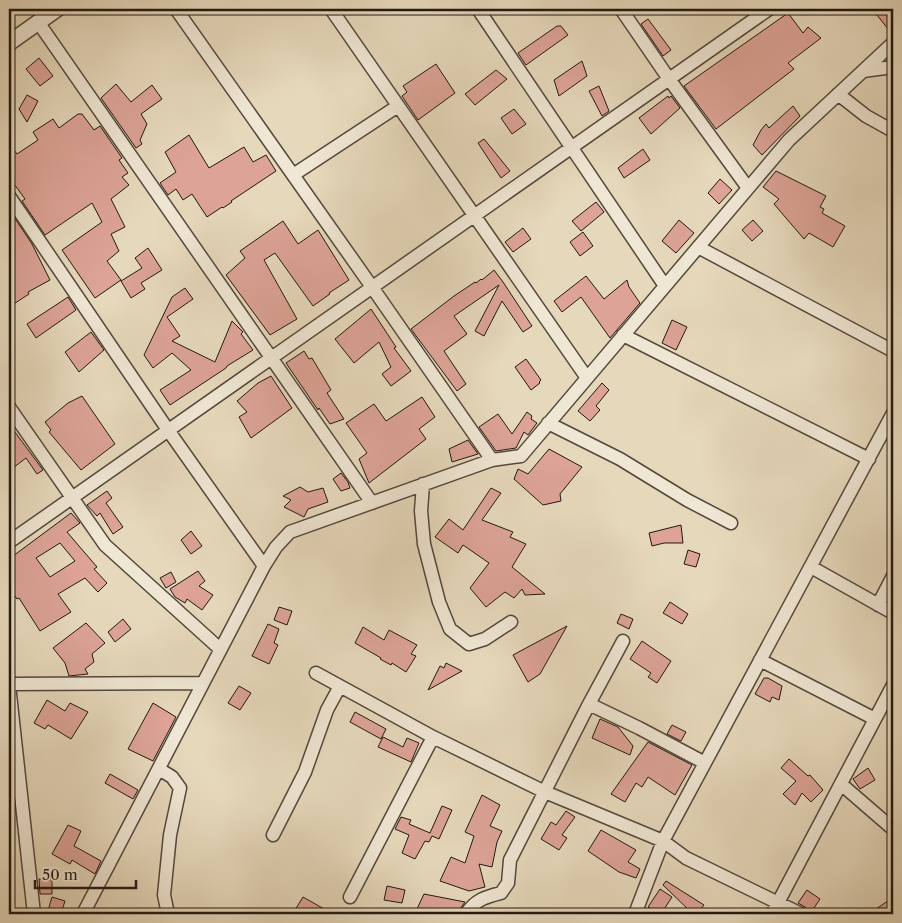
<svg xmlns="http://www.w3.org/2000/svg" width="902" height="923" font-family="'Libre Caslon Text',serif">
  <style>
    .building { fill: #dca396; stroke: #231812; fill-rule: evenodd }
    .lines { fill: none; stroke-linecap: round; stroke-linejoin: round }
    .minor-casing { stroke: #54483c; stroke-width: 15 }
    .tertiary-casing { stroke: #54483c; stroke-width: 18 }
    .minor { stroke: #efe6d3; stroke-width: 12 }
    .tertiary { stroke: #efe6d3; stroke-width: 15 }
  </style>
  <rect width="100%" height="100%" fill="#e6d8bb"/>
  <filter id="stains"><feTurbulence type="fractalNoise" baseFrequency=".004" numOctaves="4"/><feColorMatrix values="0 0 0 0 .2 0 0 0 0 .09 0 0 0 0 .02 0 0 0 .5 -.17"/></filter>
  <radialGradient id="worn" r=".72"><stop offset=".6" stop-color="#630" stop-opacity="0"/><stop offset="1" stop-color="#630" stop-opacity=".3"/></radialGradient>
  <path class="building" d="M 872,9 L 893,9 L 893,35 Z
    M 788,13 L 803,33 L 808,27 L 821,38 L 788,63 L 794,69 L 716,129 L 684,86 Z
    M 648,19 L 671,50 L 663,56 L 641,24 Z
    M 557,26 L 561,26 L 568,35 L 526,65 L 518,53 Z
    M 39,58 L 53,76 L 40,86 L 26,69 Z
    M 582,61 L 587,76 L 559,96 L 554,80 Z
    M 436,64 L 455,93 L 418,120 L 402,96 L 407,92 L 403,86 Z
    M 496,70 L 507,79 L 475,105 L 465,94 Z
    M 116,84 L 131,102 L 152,85 L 162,99 L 141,114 L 147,124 L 140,140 L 142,144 L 136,148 L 101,98 Z
    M 599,86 L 609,111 L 602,116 L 589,91 Z
    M 27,95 L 38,101 L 27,122 L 19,109 Z
    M 668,96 L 669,98 L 671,96 L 680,108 L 651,134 L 639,118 Z
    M 793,106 L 800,116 L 762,155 L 753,145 L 761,130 L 766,124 L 769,128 Z
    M 514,109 L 526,124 L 512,134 L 501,118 Z
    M 78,114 L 82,114 L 94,130 L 100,126 L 122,158 L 119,160 L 128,173 L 122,177 L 129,185 L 111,199 L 125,227 L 111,234 L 119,251 L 107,261 L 121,280 L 95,298 L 62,250 L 102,222 L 92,203 L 45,235 L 22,201 L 25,199 L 9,177 L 9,143 L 17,154 L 38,140 L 33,132 L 53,119 L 59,128 Z
    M 189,135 L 209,168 L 244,147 L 253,162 L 266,155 L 276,171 L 231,201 L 232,202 L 223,208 L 222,207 L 207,217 L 192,194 L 183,200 L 176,189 L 168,195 L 160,183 L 176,172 L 165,152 Z
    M 484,139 L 510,171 L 501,178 L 478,143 Z
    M 643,149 L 650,160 L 624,178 L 618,168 Z
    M 776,171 L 826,196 L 820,207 L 824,209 L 822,213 L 845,226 L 833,247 L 809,233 L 804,239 L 774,204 L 779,199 L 763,187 Z
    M 720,179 L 732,190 L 719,204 L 708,193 Z
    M 596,202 L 604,212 L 581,231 L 572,221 Z
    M 10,211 L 32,244 L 50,280 L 28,292 L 29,294 L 9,307 Z
    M 679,220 L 694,233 L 676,253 L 662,241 Z
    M 753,220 L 763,231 L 752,241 L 742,230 Z
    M 283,221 L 298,244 L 318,230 L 349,280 L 329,293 L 330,294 L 313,306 L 275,253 L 264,260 L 297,319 L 270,335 L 226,275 L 245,258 L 240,251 Z
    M 523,228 L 531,239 L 513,252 L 505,242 Z
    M 583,232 L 593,246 L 580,256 L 570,242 Z
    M 148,248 L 162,270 L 141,283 L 145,289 L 131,298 L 121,281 L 142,268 L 135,258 Z
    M 494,270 L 503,282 L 532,326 L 523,332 L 502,301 L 484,336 L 475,331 L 499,285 L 454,316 L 467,334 L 444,351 L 466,384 L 457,391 L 411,329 L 454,296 L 475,282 L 476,283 L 481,279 L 482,280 Z
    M 586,276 L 604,299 L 627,280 L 629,287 L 640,303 L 610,338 L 581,297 L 562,312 L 554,301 Z
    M 185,288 L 193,299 L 167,317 L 180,336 L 172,341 L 215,362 L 232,321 L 243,332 L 241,334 L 253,350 L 227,366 L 226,368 L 170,405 L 160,390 L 191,370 L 172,353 L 153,368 L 144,355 L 172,297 Z
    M 68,297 L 76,310 L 36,338 L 27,324 Z
    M 371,309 L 396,347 L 394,348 L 411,371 L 391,386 L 382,374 L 391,367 L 379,342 L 354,363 L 335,339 Z
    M 672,320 L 687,327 L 676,350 L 662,343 Z
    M 91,332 L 104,350 L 79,372 L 65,352 Z
    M 304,351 L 309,359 L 312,358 L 331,390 L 327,393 L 344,419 L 330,424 L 319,408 L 318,410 L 286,363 Z
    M 526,359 L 541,380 L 539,382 L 540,383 L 531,390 L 515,367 Z
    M 271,376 L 292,408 L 251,438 L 239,417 L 247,412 L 237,401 L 258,383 Z
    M 602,383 L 609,390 L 596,406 L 600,410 L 590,421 L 578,411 Z
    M 82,396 L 115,444 L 81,470 L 49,432 L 51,430 L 45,422 L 68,403 Z
    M 422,397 L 435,417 L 419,429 L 426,439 L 369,483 L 359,459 L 367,453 L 346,423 L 374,404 L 386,421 Z
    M 527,412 L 532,416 L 531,419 L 537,423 L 528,435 L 524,432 L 516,448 L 496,451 L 479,427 L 498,414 L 512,434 Z
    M 9,424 L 43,470 L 37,474 L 26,458 L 9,471 Z
    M 468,440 L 478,454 L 452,462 L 449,449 Z
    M 549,449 L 582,467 L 560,494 L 561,501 L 543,505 L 514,479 L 518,469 L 528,474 Z
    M 341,473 L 348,482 L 350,488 L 341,491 L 333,479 Z
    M 300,487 L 308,492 L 323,488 L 328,502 L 308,509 L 304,517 L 284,507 L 291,500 L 283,496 Z
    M 491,488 L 501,493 L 482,520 L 513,532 L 510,537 L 526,544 L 512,567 L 545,594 L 525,595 L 522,589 L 514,598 L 505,592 L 486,607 L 470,588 L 489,563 L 463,545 L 458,553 L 435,537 L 449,519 L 463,530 Z
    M 107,491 L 112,498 L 106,503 L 123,527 L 113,534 L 100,513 L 97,516 L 87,505 Z
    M 71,513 L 80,523 L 67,532 L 97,567 L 94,569 L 107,583 L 98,592 L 85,578 L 58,594 L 71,612 L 40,631 L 19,598 L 17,599 L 9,588 L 9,559 ZM 60,543 L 75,561 L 50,577 L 36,558 Z
    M 681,525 L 683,543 L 664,543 L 652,546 L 649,533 Z
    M 191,531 L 202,546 L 191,554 L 181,540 Z
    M 688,550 L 700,554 L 696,567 L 684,564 Z
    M 198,571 L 205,581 L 199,586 L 213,595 L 202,610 L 187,599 L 185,603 L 175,597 L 170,589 Z
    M 171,572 L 176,582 L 166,588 L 160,578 Z
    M 670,602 L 688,614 L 682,624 L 663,613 Z
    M 279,607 L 292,611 L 287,625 L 274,620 Z
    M 621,614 L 633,619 L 629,629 L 617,623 Z
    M 123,619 L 131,629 L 115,642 L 108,632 Z
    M 86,623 L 105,643 L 92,654 L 94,662 L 85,669 L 88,674 L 69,676 L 65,663 L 53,648 Z
    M 268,624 L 279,629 L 274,643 L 278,645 L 269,664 L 252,656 Z
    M 567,626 L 540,674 L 528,682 L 513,655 Z
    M 363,627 L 384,640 L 389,630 L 417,645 L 411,654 L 416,656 L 406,672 L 392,663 L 391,665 L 380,659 L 381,658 L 355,643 Z
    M 642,641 L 671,661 L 657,683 L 648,677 L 651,673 L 630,659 Z
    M 446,663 L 462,671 L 428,690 L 440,666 L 444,668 Z
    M 764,678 L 768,678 L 782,686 L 779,700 L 772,697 L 770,702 L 755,694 Z
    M 239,686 L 251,693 L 240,710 L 228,703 Z
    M 47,700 L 65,711 L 70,703 L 88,712 L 71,739 L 48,725 L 45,729 L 34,723 Z
    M 153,703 L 176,717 L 153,761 L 128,749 Z
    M 355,712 L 386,729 L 381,739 L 350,722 Z
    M 600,719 L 618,727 L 633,746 L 630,755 L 592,738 Z
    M 672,725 L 686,732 L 681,741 L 667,734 Z
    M 383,737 L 403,747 L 407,738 L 419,743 L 411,762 L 378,747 Z
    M 648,742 L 692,765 L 675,795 L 648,777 L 642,787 L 636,783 L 625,802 L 611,794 Z
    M 789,759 L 808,776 L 810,775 L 823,790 L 811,802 L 802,793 L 795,805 L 783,794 L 796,781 L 781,768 Z
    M 868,768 L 875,780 L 860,789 L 853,779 Z
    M 110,774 L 138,790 L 133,799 L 105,783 Z
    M 482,795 L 500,805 L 490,826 L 502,831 L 497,842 L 492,867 L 479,864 L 485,887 L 469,891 L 440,881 L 451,857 L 465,863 L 474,836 L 465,832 Z
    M 442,806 L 452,810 L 439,839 L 432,836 L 429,842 L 425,841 L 415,859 L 402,853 L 409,835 L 395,829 L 401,817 L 411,820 L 409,824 L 430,833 Z
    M 566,811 L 575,817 L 562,835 L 567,838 L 559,850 L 541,839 L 551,822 L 556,825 Z
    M 68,825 L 81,831 L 74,846 L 101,861 L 95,874 L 72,860 L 70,864 L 52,854 Z
    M 601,830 L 636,850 L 628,862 L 640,869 L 636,878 L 619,872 L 588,851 Z
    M 39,879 L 52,880 L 52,894 L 40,894 Z
    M 666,881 L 704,905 L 697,914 L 693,914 L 663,885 Z
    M 387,886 L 405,890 L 402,903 L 384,900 Z
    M 660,889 L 672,897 L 661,914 L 648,907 Z
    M 807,890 L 820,899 L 810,914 L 805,907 L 798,903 Z
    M 424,894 L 465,902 L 460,909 L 417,909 Z
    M 52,897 L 65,901 L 61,914 L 47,914 Z
    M 303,897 L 333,914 L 303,914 L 295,910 Z
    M 889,900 L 893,906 L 893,914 L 869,914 Z"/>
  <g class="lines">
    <g class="minor-casing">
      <path id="minor" d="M 176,9 L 372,287 L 492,460
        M 331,9 L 587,378
        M 478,9 L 665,286
        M 621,9 L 669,79 L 748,188
        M 38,22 L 372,503
        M 863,71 L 893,67
        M 838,94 L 866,116 L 893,131
        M 293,175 L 398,106
        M 9,196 L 168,430 L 264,566
        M 698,247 L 893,351
        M 623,335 L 869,459
        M 9,407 L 105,545 L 220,649
        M 548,423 L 620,459 L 687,500 L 731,523
        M 423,484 L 421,511 L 424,544 L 439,602 L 450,629 L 469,644 L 485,639 L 511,622
        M 9,542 L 769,9
        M 811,567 L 893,613
        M 878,605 L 893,576
        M 760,660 L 875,719
        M 316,673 L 433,737 L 545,792 L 663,841 L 686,858 L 801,914
        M 9,684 L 203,683
        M 9,685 L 34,914
        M 589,704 L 639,728 L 705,763
        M 159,769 L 172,777 L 180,788 L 170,835 L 164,895 L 168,914
        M 841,784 L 893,829
        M 273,835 L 305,772 L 327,710 L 340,686
        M 350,897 L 433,737
        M 83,914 L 264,566 L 276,547 L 290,532 L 492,460 L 521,456 L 789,140 L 893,43
        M 466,914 C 475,900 485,897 501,893 L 508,883 L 510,860 L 589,704 L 623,641
        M 635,914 L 663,841 L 893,413
        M 772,914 L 893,685"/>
    </g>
    <g class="tertiary-casing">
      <path id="tertiary" d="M 9,43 L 57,9"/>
    </g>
    <use href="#minor" class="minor"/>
    <use href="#tertiary" class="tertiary"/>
  </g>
  <rect width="902" height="923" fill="none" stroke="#e6d8bb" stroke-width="30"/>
  <rect x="10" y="10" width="882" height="903" fill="none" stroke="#231812" stroke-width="2.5"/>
  <rect x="15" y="15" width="872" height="893" fill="none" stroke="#231812"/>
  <path d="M35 880v8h101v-8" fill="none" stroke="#231812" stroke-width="2.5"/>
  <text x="42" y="880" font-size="15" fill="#231812" stroke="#efe6d3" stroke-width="4" paint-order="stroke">50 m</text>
  <rect width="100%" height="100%" filter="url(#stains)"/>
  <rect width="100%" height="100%" fill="url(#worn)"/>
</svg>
